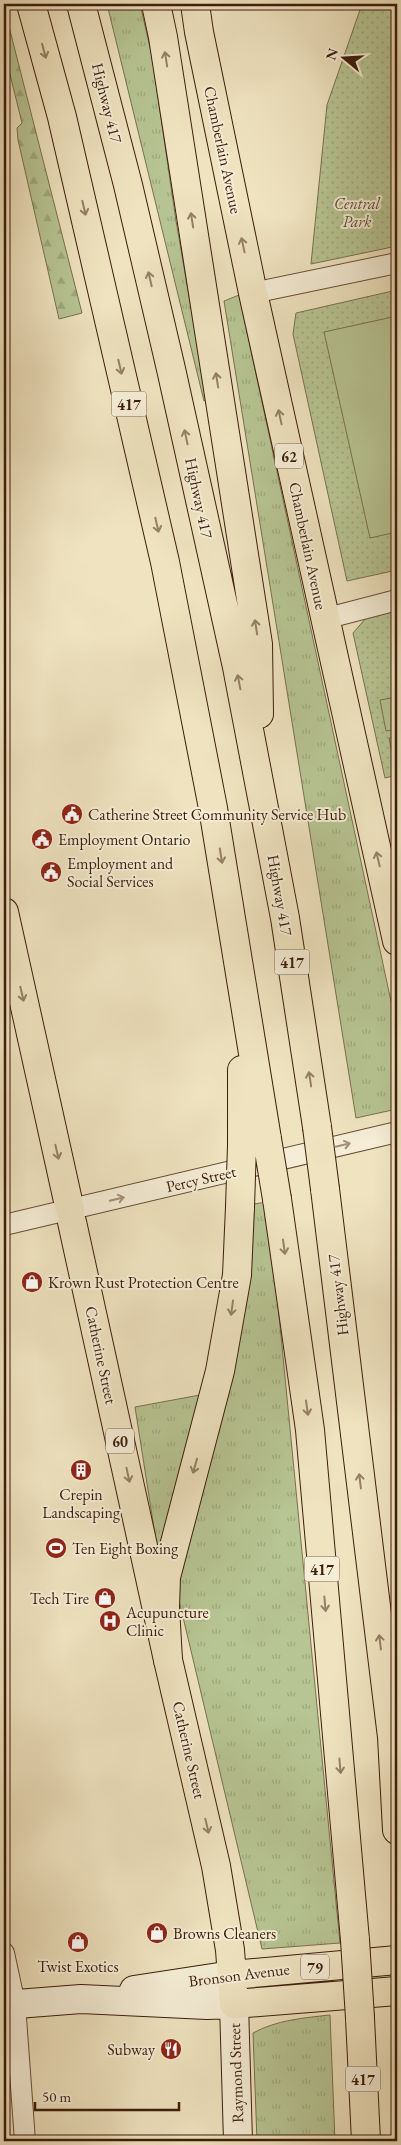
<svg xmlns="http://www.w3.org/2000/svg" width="401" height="2145" font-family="'EB Garamond',serif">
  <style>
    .grass { fill: url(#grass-tufts); stroke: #7a704f }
    .forest { fill: url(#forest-firs); stroke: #7a704f }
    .park { fill: url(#park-dots); stroke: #7a704f }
    .pitch { fill: #b7c493; stroke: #7a704f }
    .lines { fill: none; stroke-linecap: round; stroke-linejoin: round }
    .street-casing { stroke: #694e38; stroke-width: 22 }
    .secondary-casing { stroke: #3c1d0b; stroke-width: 30 }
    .primary-casing { stroke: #3c1d0b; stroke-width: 30 }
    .highway-casing { stroke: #3c1d0b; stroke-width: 30 }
    .street { stroke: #f5edd6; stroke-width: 20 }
    .secondary { stroke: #f5edd6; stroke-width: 28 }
    .primary { stroke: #efe3c0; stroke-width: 28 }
    .highway { stroke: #efe3c0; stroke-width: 28 }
    .highway-bridge-casing { stroke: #3c1d0b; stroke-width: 30; stroke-linecap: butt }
    .highway-bridge { stroke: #efe3c0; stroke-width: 28 }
    .oneway { stroke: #968066 }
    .oneway2 { stroke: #a28f7b }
    .labels { text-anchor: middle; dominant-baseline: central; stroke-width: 4; stroke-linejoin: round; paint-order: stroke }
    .shield { fill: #f5edd6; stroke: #745b48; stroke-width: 1 }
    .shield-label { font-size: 15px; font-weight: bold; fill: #3c1d0b }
    .street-label { font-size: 16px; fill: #3c1d0b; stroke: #f5edd6 }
    .park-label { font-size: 16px; font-style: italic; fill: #614f34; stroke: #f5edd6 }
    .poi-label { font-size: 16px; fill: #3c1d0b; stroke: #f5edd6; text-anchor: start }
  </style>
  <defs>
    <pattern id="grass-tufts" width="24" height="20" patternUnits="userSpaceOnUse" patternTransform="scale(1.25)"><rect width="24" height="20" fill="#b7c493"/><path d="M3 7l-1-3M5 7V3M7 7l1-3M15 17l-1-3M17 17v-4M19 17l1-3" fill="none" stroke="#9ea87d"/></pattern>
    <pattern id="forest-firs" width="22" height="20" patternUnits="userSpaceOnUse" patternTransform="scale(1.25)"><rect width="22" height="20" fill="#b7c493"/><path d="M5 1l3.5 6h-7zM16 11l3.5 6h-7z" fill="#9ea87d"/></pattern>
    <pattern id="park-dots" width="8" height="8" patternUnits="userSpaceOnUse" patternTransform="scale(1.25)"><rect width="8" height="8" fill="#b7c493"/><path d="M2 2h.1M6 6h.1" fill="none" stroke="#9ea87d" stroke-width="1.8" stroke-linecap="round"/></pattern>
  </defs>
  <rect width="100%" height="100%" fill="#efe3c0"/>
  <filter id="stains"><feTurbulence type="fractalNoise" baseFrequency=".004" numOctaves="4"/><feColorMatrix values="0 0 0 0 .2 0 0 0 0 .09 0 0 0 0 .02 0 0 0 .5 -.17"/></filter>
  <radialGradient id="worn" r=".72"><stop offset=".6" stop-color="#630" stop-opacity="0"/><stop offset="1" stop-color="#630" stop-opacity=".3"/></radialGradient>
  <path class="grass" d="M 107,4 L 140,4 L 152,56 L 176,221 L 207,400 L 204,401 Z
    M 239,295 L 397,1029 L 397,1109 L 356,1118 L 224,301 Z
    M 268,1202 L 340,1943 L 262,1949 L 172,1571 L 246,1205 Z
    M 200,1395 L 159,1560 L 135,1407 Z
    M 330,2015 L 335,2141 L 257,2141 L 253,2033 C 277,2020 303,2018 330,2015 Z"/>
  <path class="forest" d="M 4,7 L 82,313 L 59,319 L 18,140 L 17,128 L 22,123 L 4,50 Z"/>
  <path class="park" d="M 362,4 L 397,4 L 397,246 L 311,264 L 327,105 Z
    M 397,290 L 397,570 L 347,581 L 293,334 L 296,313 Z
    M 397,610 L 397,775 L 385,778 L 353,633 L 366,618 Z"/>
  <path class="pitch" d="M 397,316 L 397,532 L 370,538 L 324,332 Z
    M 397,697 L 397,729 L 386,731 L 380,700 Z
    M 397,737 L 397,769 L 395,770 L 389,738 Z"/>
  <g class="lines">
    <g class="street-casing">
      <path id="street" d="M 253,293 L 397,263
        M 324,619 L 397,600
        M 4,1225 L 397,1132
        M 4,1953 L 15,2004 L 25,2141"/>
    </g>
    <g class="secondary-casing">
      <path id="secondary" d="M 134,1990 L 232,1975
        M 4,2005 L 81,1999 L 207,2005 L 234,2004 L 238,2141"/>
    </g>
    <g class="primary-casing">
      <path id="primary" d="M 195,4 L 199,32 L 253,293 L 397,941
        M 4,912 L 70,1210
        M 72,1222 L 168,1660 L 216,1866 L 230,1950 L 234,2004 L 397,1991
        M 232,1975 L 397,1960"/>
    </g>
    <g class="highway-casing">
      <path id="highway" d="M 31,4 L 62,117 L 165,562 L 213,808 L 267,1139
        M 81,4 L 128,185 L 171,369 L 237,667 L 285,918 L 317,1127
        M 156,4 L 163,37 L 258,644 L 259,714
        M 242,1070 L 242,1145
        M 325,1189 L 392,1737 L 397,1830
        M 277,1199 L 310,1430 L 355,1940
        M 168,1660 L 165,1607 L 166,1577 L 220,1371 L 237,1275 L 240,1207
        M 360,2018 L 366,2141"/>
    </g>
    <use href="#street" class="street"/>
    <use href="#secondary" class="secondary"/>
    <use href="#primary" class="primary"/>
    <use href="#highway" class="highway"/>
    <g class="highway-bridge-casing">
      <path id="highway-bridge" d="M 317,1127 L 325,1189
        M 267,1139 L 277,1199
        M 240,1207 L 242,1145
        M 355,1940 L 360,2018"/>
    </g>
    <use href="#highway-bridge" class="highway-bridge"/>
  </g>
  <defs><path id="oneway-shaft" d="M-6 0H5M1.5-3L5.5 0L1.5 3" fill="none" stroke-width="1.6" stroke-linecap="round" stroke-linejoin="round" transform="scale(1.25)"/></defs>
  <g class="oneway">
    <use href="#oneway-shaft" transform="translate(44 51) rotate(75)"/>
    <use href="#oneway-shaft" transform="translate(166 59) rotate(-99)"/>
    <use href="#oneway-shaft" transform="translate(84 208) rotate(77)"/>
    <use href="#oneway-shaft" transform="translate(192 220) rotate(-99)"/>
    <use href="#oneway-shaft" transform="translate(243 245) rotate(-102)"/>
    <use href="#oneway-shaft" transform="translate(150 279) rotate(-103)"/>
    <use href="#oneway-shaft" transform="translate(120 367) rotate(77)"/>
    <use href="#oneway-shaft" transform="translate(217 380) rotate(-99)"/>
    <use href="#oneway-shaft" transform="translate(280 417) rotate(-102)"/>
    <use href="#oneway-shaft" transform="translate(186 437) rotate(-102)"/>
    <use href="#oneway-shaft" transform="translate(157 525) rotate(77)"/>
    <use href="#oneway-shaft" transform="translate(256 627) rotate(-99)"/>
    <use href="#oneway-shaft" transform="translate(239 682) rotate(-101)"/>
    <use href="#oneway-shaft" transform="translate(221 856) rotate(81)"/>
    <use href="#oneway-shaft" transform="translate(378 859) rotate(-103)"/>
    <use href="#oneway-shaft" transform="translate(22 994) rotate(77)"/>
    <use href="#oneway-shaft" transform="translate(310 1079) rotate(-99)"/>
    <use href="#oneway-shaft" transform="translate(57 1152) rotate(77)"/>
    <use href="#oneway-shaft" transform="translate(284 1247) rotate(82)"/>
    <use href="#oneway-shaft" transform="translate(232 1308) rotate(98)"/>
    <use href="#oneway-shaft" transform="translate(307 1408) rotate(82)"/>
    <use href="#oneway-shaft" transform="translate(195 1466) rotate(106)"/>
    <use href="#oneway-shaft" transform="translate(128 1475) rotate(78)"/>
    <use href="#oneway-shaft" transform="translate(360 1481) rotate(-97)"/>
    <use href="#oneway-shaft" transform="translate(325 1604) rotate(85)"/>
    <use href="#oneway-shaft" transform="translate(380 1642) rotate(-97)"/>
    <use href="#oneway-shaft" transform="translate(340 1766) rotate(85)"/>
    <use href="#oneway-shaft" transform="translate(207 1826) rotate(77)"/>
  </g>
  <g class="oneway2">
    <use href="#oneway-shaft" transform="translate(343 1145) rotate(-13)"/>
    <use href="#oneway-shaft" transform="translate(117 1199) rotate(-14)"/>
  </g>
  <defs>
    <g id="civic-disc" transform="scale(1.125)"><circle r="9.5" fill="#8f2418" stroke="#f5edd6"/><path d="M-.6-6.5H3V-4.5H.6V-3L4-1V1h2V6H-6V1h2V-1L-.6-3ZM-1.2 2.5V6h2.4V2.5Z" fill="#fff"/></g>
    <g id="shop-disc" transform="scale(1.125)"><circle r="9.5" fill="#8f2418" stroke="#f5edd6"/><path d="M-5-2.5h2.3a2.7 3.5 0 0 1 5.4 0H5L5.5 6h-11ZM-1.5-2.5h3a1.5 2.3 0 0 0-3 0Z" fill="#fff"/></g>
    <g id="building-disc" transform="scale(1.125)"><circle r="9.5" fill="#8f2418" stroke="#f5edd6"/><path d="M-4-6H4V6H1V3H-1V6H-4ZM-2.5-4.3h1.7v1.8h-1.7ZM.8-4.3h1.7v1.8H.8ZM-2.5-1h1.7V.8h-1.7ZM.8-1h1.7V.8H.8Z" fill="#fff"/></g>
    <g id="stadium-disc" transform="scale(1.125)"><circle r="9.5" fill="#8f2418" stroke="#f5edd6"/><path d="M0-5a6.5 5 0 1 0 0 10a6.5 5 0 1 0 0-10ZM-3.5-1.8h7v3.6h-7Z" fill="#fff"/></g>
    <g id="hospital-disc" transform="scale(1.125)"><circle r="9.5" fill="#8f2418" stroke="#f5edd6"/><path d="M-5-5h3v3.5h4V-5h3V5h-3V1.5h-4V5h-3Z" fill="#fff"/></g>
    <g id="restaurant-disc" transform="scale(1.125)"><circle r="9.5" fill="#8f2418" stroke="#f5edd6"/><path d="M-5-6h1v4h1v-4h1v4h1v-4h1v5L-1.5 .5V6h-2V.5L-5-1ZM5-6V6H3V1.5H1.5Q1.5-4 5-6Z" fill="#fff"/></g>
  </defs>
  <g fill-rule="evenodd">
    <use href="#civic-disc" x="72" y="814"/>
    <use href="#civic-disc" x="42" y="839"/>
    <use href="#civic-disc" x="51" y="872"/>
    <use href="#shop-disc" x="32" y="1282"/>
    <use href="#building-disc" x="81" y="1470"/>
    <use href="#stadium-disc" x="56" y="1548"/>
    <use href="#shop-disc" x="105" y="1598"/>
    <use href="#hospital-disc" x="110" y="1621"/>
    <use href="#shop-disc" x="157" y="1933"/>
    <use href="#shop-disc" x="78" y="1942"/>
    <use href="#restaurant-disc" x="171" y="2049"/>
  </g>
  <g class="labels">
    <g class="shield">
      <rect x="111.5" y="391.5" width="35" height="25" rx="4"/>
      <rect x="275" y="443.5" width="28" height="25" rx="4"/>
      <rect x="274.5" y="949.5" width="35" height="25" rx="4"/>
      <rect x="106" y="1428.5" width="28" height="25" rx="4"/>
      <rect x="304.5" y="1556.5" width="35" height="25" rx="4"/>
      <rect x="301" y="1954.5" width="28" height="25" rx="4"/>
      <rect x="345.5" y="2066.5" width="35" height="25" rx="4"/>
    </g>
    <g class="shield-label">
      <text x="129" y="404">417</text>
      <text x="289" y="456">62</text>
      <text x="292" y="962">417</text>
      <text x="120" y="1441">60</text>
      <text x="322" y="1569">417</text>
      <text x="315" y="1967">79</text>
      <text x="363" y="2079">417</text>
    </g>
    <g class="street-label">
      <text transform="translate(107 103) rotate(76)">Highway 417</text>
      <text transform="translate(223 150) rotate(78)">Chamberlain Avenue</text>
      <text transform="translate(199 498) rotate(78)">Highway 417</text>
      <text transform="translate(308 546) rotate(78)">Chamberlain Avenue</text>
      <text transform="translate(280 895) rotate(80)">Highway 417</text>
      <text transform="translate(201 1179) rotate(-13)">Percy Street</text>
      <text transform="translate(338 1295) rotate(-97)">Highway 417</text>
      <text transform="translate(101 1355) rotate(78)">Catherine Street</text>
      <text transform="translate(189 1750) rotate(77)">Catherine Street</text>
      <text transform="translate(239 1975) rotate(-7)">Bronson Avenue</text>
      <text transform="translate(236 2073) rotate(-92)">Raymond Street</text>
    </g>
    <g class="park-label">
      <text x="357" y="203">Central<tspan x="357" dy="18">Park</tspan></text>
    </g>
    <g class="poi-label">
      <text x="88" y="814">Catherine Street Community Service Hub</text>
      <text x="58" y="839">Employment Ontario</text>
      <text x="67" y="863">Employment and<tspan x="67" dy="18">Social Services</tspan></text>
      <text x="48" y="1282">Krown Rust Protection Centre</text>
      <text x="81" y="1494" text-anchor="middle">Crepin<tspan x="81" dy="18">Landscaping</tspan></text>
      <text x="72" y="1548">Ten Eight Boxing</text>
      <text x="89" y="1598" text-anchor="end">Tech Tire</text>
      <text x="126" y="1612">Acupuncture<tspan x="126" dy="18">Clinic</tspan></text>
      <text x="173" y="1933">Browns Cleaners</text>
      <text x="78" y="1966" text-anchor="middle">Twist Exotics</text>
      <text x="155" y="2049" text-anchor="end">Subway</text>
    </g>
  </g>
  <rect width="401" height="2145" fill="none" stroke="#efe3c0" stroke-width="20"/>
  <rect x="5" y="5" width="391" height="2135" fill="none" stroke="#3c1d0b" stroke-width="2.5"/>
  <rect x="10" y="10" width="381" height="2125" fill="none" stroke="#3c1d0b"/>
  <g transform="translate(344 58) rotate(288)" stroke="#f5edd6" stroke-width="4" paint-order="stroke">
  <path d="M0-4L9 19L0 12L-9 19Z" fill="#3c1d0b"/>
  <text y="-8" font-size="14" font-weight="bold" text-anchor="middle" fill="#3c1d0b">N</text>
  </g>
  <path d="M35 2102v8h144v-8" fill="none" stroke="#3c1d0b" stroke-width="2.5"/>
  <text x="42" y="2102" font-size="15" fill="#3c1d0b" stroke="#f5edd6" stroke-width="4" paint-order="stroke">50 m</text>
  <rect width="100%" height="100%" filter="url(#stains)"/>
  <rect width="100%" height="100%" fill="url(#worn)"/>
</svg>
